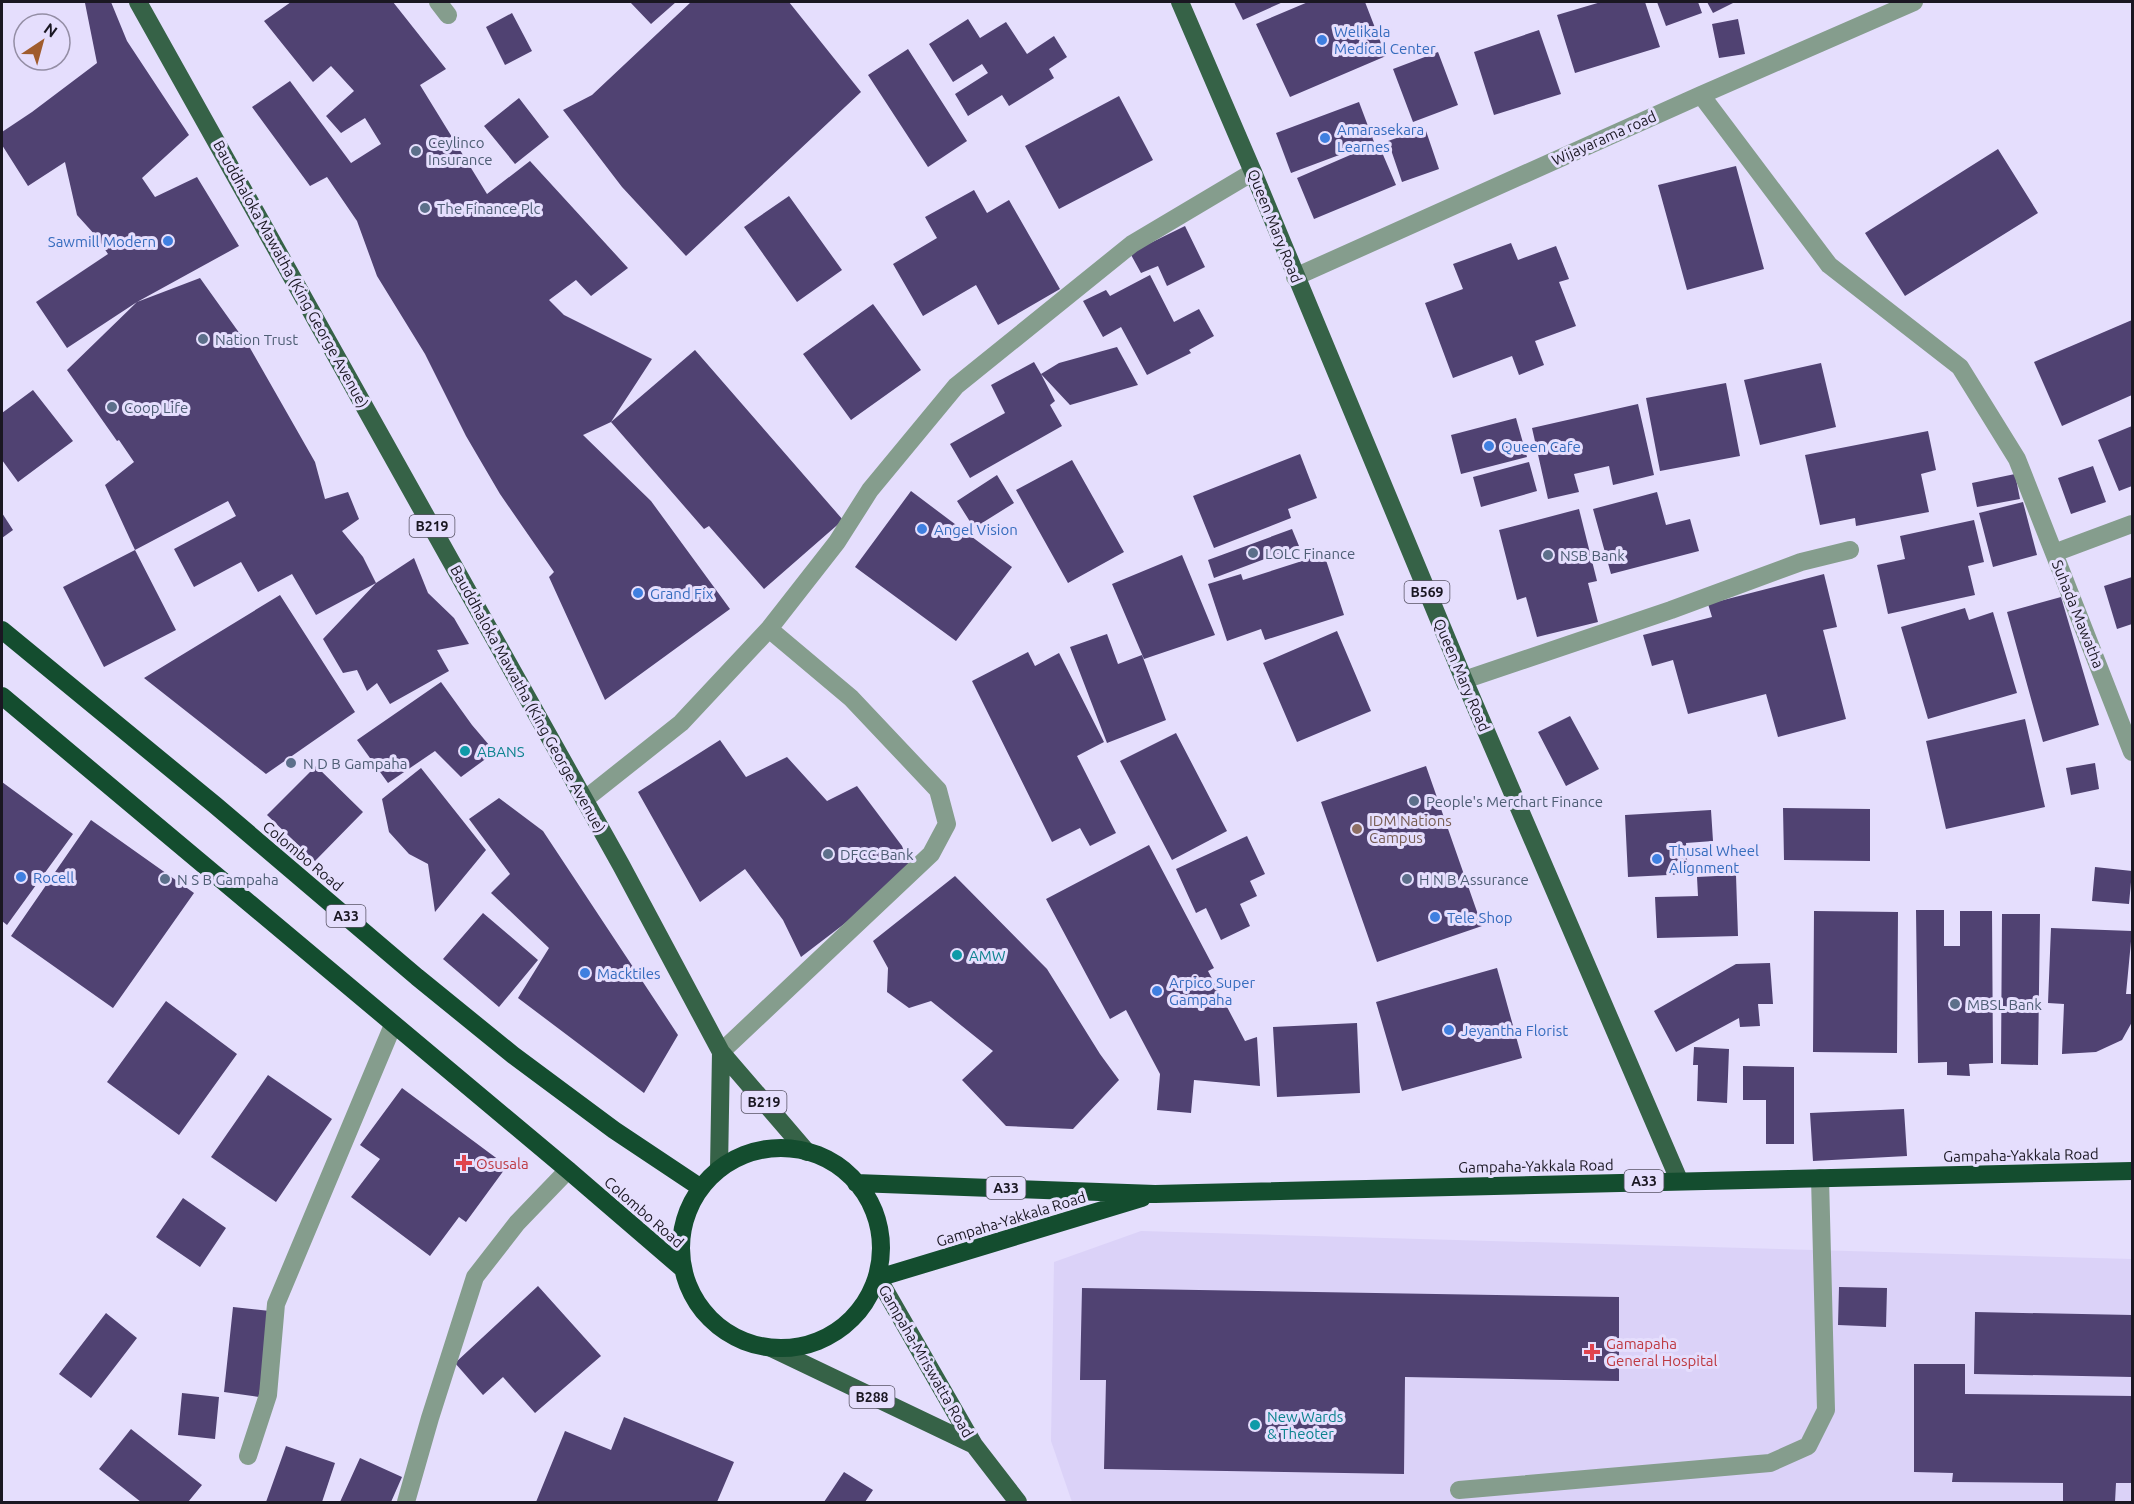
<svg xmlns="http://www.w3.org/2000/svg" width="2134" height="1504" font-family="Ubuntu,sans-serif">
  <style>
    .built { fill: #dbd2f8 }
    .building { fill: #504272 }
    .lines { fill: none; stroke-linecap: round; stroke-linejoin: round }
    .minor { stroke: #859d8d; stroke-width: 18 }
    .major { stroke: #366247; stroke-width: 18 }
    .highway { stroke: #144d2f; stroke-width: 18 }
    .shop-dot { fill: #3f7fe0; stroke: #e5defd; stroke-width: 2 }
    .service-dot { fill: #5c6f8a; stroke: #e5defd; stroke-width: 2 }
    .culture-dot { fill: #0f9aa8; stroke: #e5defd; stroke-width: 2 }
    .education-dot { fill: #8d6e63; stroke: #e5defd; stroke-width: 2 }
    .health-dot { fill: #e0444e; stroke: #e5defd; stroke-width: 2 }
    .labels { text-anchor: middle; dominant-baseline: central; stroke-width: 6; stroke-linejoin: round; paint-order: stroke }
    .shield { fill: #e5defd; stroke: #575364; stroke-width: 1.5 }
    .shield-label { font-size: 14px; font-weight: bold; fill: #1a1722 }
    .shop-label { font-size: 15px; fill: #366cbe; stroke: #e5defd; text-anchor: start }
    .street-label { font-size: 15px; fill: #1a1722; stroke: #e5defd }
    .service-label { font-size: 15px; fill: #4e5e75; stroke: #e5defd; text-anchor: start }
    .culture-label { font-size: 15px; fill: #0d838f; stroke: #e5defd; text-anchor: start }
    .education-label { font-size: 15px; fill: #785e54; stroke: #e5defd; text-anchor: start }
    .health-label { font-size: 15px; fill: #be3a42; stroke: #e5defd; text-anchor: start }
  </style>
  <rect width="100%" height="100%" fill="#e5defd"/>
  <path class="built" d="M 1141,1231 L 2132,1259 L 2132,1502 L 1072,1502 L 1051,1441 L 1054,1262 Z"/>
  <path class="building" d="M 88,2 L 111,2 L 127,41 L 189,135 L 142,178 L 155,197 L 197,177 L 239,246 L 137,302 L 200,278 L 250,348 L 315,462 L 325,499 L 348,492 L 359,519 L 342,531 L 363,557 L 376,583 L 414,558 L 428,593 L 454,618 L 469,644 L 437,650 L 449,671 L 390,704 L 377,683 L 367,691 L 357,670 L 343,673 L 323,639 L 376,583 L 316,615 L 292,574 L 258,592 L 241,562 L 194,587 L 174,549 L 236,516 L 228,501 L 135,550 L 105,485 L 134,462 L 119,440 L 117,441 L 67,370 L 137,302 L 67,348 L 36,302 L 108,254 L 96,236 L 77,215 L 65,162 L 28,186 L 2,145 L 2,132 L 32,112 L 97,63 L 85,3 Z
    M 291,2 L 393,2 L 446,69 L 420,85 L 487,194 L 530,161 L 628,268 L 591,296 L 576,280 L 549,300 L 564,315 L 652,359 L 611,422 L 695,350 L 843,520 L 764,589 L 709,526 L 704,529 L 611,422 L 583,435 L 651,501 L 730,609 L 605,700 L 549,577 L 554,572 L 500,494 L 466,436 L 425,354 L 377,276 L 357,221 L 327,177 L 310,186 L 252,107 L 290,81 L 351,163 L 381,144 L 365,118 L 341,133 L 326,116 L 354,91 L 331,66 L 313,82 L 264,21 Z
    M 630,2 L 676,2 L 651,24 Z
    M 691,2 L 789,2 L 861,92 L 686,256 L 622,187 L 563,110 L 592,95 Z
    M 1234,2 L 1283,2 L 1243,20 Z
    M 1308,2 L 1365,2 L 1386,56 L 1290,97 L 1256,24 Z
    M 1601,2 L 1645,2 L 1660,47 L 1575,73 L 1557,15 Z
    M 1657,2 L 1698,2 L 1702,13 L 1666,26 Z
    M 1707,2 L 1735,2 L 1713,13 Z
    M 512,13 L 532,51 L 505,65 L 486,27 Z
    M 968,19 L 980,38 L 1006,22 L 1027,54 L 1054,36 L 1067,57 L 1049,69 L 1054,78 L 1009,106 L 1002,95 L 968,116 L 955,94 L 988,73 L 982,64 L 953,82 L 929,44 Z
    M 1738,19 L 1745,54 L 1719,58 L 1712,24 Z
    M 1539,30 L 1561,94 L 1494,115 L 1474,52 Z
    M 908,49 L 967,141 L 928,167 L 868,75 Z
    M 1438,52 L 1458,105 L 1413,122 L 1393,69 Z
    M 1119,96 L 1153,160 L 1059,209 L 1025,146 Z
    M 519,98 L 549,137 L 515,164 L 484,126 Z
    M 1359,102 L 1374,142 L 1291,173 L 1276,133 Z
    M 1425,128 L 1439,169 L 1402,182 L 1388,141 Z
    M 1378,143 L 1396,185 L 1314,219 L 1297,178 Z
    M 1998,149 L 2038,213 L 1905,296 L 1865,233 Z
    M 1736,166 L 1764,269 L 1687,290 L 1658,185 Z
    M 974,190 L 987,213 L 1009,200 L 1060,289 L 998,325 L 976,285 L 923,316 L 893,264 L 937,238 L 925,217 Z
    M 789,196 L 842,270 L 797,302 L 744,227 Z
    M 1185,226 L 1205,267 L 1167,286 L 1158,266 L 1141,273 L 1130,253 Z
    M 1511,243 L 1518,260 L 1556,246 L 1569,279 L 1559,282 L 1576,326 L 1535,341 L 1544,365 L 1519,375 L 1512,356 L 1453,378 L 1425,303 L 1463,289 L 1453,264 Z
    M 1150,275 L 1174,322 L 1199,309 L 1214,336 L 1189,350 L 1191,353 L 1147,375 L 1121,327 L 1103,337 L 1083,301 L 1106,290 L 1110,296 Z
    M 873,304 L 921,370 L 851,420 L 803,354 Z
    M 2132,320 L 2132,395 L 2062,426 L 2034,362 Z
    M 1117,347 L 1138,385 L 1070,405 L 1041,374 L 1055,401 L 1050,405 L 1062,426 L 970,478 L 950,444 L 1005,413 L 991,385 L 1034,362 L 1041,374 L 1059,363 Z
    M 1821,363 L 1836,427 L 1760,445 L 1744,380 Z
    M 1726,383 L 1740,456 L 1660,471 L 1646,398 Z
    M 33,390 L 73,441 L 18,482 L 2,460 L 2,413 Z
    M 1638,404 L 1654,475 L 1613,485 L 1609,466 L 1574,474 L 1579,492 L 1548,499 L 1532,428 Z
    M 1516,418 L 1527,457 L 1461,474 L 1451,435 Z
    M 2132,426 L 2132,486 L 2119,491 L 2098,440 Z
    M 1928,431 L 1936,470 L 1921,474 L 1929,512 L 1856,526 L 1855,518 L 1820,525 L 1805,455 Z
    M 1300,454 L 1317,498 L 1288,509 L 1291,518 L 1214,548 L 1193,496 Z
    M 1072,460 L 1124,552 L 1068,583 L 1016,490 Z
    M 1529,462 L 1537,491 L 1481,507 L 1473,477 Z
    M 2093,466 L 2106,502 L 2071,514 L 2058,478 Z
    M 2015,474 L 2020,499 L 1977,507 L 1972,483 Z
    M 997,475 L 1014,503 L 974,528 L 957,501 Z
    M 911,491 L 1012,567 L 956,641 L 855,567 Z
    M 1657,492 L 1666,525 L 1690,519 L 1699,551 L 1611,574 L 1593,509 Z
    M 2023,502 L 2037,555 L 1993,567 L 1979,513 Z
    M 1579,509 L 1597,581 L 1588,583 L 1598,622 L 1537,637 L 1526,597 L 1517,600 L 1499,530 Z
    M 2,513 L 13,530 L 2,538 Z
    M 1974,520 L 1984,562 L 1968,566 L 1975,595 L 1888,614 L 1877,565 L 1905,559 L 1900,536 Z
    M 1292,529 L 1299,546 L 1214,578 L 1208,560 Z
    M 135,550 L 176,630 L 104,667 L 63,587 Z
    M 1324,554 L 1344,615 L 1265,640 L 1261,629 L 1227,641 L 1208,584 L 1241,574 L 1243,580 Z
    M 1182,555 L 1215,635 L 1144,659 L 1112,584 Z
    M 1824,574 L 1837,627 L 1823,630 L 1846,719 L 1778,737 L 1766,694 L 1688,714 L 1673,660 L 1652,666 L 1643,635 L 1712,617 L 1708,604 Z
    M 2132,577 L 2132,624 L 2117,629 L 2104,586 Z
    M 280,595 L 355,712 L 266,774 L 144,678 Z
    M 2061,597 L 2099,725 L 2043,742 L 2007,612 Z
    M 1965,608 L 1969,620 L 1993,612 L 2017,693 L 1928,719 L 1901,627 Z
    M 1337,631 L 1371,711 L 1297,742 L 1263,663 Z
    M 1107,634 L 1118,664 L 1142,655 L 1166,720 L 1107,743 L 1070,647 Z
    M 1028,652 L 1035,666 L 1059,653 L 1104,742 L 1077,756 L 1116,833 L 1090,846 L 1080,828 L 1052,842 L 972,681 Z
    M 441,682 L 472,725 L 495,752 L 461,777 L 435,751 L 388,783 L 357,740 Z
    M 1570,716 L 1599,769 L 1566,786 L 1538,732 Z
    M 2025,719 L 2045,807 L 1946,829 L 1926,741 Z
    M 1176,733 L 1227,831 L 1172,860 L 1120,761 Z
    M 720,740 L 746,777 L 787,757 L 827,801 L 857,786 L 902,846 L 912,872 L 801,957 L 783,920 L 745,869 L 700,902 L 638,792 Z
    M 2095,763 L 2099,789 L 2071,795 L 2066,768 Z
    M 316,766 L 363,812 L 315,861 L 267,815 Z
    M 1426,766 L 1482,926 L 1377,962 L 1321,802 Z
    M 421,768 L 486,850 L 435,912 L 428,864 L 409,854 L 389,832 L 382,799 Z
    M 2,782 L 73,834 L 7,925 L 2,921 Z
    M 499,798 L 543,831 L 678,1035 L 644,1093 L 518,998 L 549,948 L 491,893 L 510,874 L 469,819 Z
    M 1783,808 L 1870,809 L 1870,861 L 1784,860 Z
    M 1711,810 L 1713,841 L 1686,843 L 1688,874 L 1628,877 L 1625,815 Z
    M 91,820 L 194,893 L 113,1008 L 11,936 Z
    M 1247,836 L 1265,874 L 1250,881 L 1257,896 L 1240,904 L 1250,926 L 1221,940 L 1206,908 L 1196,913 L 1176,869 Z
    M 1149,845 L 1214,968 L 1208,971 L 1245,1041 L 1257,1037 L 1260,1086 L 1194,1080 L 1191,1113 L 1157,1110 L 1160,1074 L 1126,1010 L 1110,1019 L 1046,899 Z
    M 2095,867 L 2132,871 L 2129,904 L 2092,901 Z
    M 1736,875 L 1738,936 L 1657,938 L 1655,897 L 1698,896 L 1697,877 Z
    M 955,876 L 1047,969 L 1100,1054 L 1119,1080 L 1073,1129 L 1006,1126 L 962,1080 L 993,1051 L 931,1001 L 909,1008 L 887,992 L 888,968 L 873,941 Z
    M 1916,910 L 1944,910 L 1944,946 L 1960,946 L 1960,911 L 1992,911 L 1993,1063 L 1969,1064 L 1970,1076 L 1947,1075 L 1947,1062 L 1918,1063 Z
    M 1814,911 L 1898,912 L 1897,1053 L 1813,1052 Z
    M 483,913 L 538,960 L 499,1007 L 443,959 Z
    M 2002,914 L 2040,914 L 2038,1065 L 2001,1064 Z
    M 2051,928 L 2132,931 L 2126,994 L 2132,994 L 2132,1022 L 2122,1040 L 2096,1052 L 2062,1054 L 2064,1004 L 2048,1003 Z
    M 1770,963 L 1773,1004 L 1758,1004 L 1760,1026 L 1740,1027 L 1739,1018 L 1676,1052 L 1654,1011 L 1736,964 Z
    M 1497,968 L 1522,1058 L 1402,1091 L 1376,1002 Z
    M 166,1001 L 237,1054 L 179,1135 L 107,1082 Z
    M 1357,1023 L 1360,1093 L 1277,1097 L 1273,1027 Z
    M 1694,1047 L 1729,1049 L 1727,1103 L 1697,1101 L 1698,1065 L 1693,1065 Z
    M 1743,1066 L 1794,1067 L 1794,1144 L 1766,1144 L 1766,1100 L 1743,1100 Z
    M 268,1075 L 332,1119 L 276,1202 L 211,1157 Z
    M 402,1088 L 507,1166 L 466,1222 L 459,1217 L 430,1256 L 351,1197 L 380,1159 L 360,1145 Z
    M 1904,1109 L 1907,1156 L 1813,1161 L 1810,1113 Z
    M 183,1198 L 226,1228 L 200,1267 L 156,1237 Z
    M 538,1286 L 601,1356 L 535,1413 L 503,1377 L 483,1395 L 455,1363 Z
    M 1839,1287 L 1887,1288 L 1886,1327 L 1838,1325 Z
    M 1082,1288 L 1619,1297 L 1619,1381 L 1405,1377 L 1404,1474 L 1104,1469 L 1106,1380 L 1080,1380 Z
    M 233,1307 L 270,1311 L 259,1397 L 224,1392 Z
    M 1975,1312 L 2132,1315 L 2132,1377 L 1974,1374 Z
    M 106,1313 L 137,1338 L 91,1398 L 59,1374 Z
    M 1914,1364 L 1965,1364 L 1965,1394 L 2132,1396 L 2132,1483 L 2116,1483 L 2115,1502 L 2063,1502 L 2063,1483 L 1952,1482 L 1953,1473 L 1914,1472 Z
    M 182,1393 L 219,1397 L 215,1439 L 178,1435 Z
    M 624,1417 L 734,1462 L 717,1502 L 536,1502 L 565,1431 L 611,1450 Z
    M 131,1429 L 202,1485 L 188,1502 L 141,1502 L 99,1469 Z
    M 286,1446 L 335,1463 L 322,1502 L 266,1502 Z
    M 360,1458 L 402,1477 L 391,1502 L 340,1502 Z
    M 844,1472 L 873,1490 L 865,1502 L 824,1502 Z"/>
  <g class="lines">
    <path class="minor" d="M 438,2 L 448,15
      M 1701,95 L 1829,265 L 1960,367 L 2017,459 L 2054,553
      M 1295,277 L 1701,95 L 1914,2
      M 2132,524 L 2054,553 L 2132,752
      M 1464,680 L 1671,610 L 1801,562 L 1850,550
      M 584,800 L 681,723 L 769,629 L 837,542 L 870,490 L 956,386 L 1132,244 L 1253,172
      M 721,1052 L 931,854 L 947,824 L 938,790 L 851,698 L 769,629
      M 248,1456 L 268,1395 L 276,1304 L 393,1025
      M 1459,1490 L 1770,1463 L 1808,1446 L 1826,1410 L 1820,1178
      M 406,1502 L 430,1418 L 475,1277 L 517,1223 L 568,1170"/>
    <path class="major" d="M 138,2 L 621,865 L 721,1052 L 807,1152
      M 1180,2 L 1253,172 L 1464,680 L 1679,1180
      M 719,1169 L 721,1052
      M 878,1278 L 974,1445 L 1018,1502
      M 771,1348 L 974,1445"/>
    <path class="highway" d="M 2,630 L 215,805 L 417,977 L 513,1055 L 614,1130 L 701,1188
      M 2,696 L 568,1170 L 683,1269
      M681 1248a100 100 0 1 1 200 0a100 100 0 1 1-200 0Z
      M 856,1183 L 1155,1194 L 2132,1171
      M 878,1278 L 1142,1198"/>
  </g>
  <g class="shop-dot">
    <circle cx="1322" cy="40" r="6"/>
    <circle cx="1325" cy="138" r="6"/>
    <circle cx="168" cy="241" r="6"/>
    <circle cx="1489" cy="446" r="6"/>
    <circle cx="922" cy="529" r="6"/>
    <circle cx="638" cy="593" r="6"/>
    <circle cx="1657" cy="859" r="6"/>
    <circle cx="21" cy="877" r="6"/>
    <circle cx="1435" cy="917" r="6"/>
    <circle cx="585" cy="973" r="6"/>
    <circle cx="1157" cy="991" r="6"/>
    <circle cx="1449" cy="1030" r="6"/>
  </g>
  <g class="service-dot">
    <circle cx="416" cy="151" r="6"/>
    <circle cx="425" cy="208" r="6"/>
    <circle cx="203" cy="339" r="6"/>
    <circle cx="112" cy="407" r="6"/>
    <circle cx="1253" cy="553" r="6"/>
    <circle cx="1548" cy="555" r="6"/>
    <circle cx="291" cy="763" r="6"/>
    <circle cx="1414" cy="801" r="6"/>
    <circle cx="828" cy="854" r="6"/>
    <circle cx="165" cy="879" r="6"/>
    <circle cx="1407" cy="879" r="6"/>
    <circle cx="1955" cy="1004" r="6"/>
  </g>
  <g class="culture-dot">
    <circle cx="465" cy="751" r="6"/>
    <circle cx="957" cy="955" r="6"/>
    <circle cx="1255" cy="1425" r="6"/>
  </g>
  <circle class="education-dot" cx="1357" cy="829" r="6"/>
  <g class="health-dot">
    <path d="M461 1154h6v6h6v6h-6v6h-6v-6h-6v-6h6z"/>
    <path d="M1589 1343h6v6h6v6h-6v6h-6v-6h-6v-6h6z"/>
  </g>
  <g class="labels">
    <g class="shield">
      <rect x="409.5" y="515" width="45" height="22" rx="4.5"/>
      <rect x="1404.5" y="581" width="45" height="22" rx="4.5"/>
      <rect x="326.5" y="905" width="39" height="22" rx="4.5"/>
      <rect x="741.5" y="1091" width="45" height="22" rx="4.5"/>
      <rect x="1624.5" y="1170" width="39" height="22" rx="4.5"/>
      <rect x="986.5" y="1177" width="39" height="22" rx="4.5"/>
      <rect x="849.5" y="1386" width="45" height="22" rx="4.5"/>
    </g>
    <g class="shield-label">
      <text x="432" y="526">B219</text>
      <text x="1427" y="592">B569</text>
      <text x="346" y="916">A33</text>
      <text x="764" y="1102">B219</text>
      <text x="1644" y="1181">A33</text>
      <text x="1006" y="1188">A33</text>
      <text x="872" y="1397">B288</text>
    </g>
    <g class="shop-label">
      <text x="1334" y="31">Welikala<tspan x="1334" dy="17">Medical Center</tspan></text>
      <text x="1337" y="129">Amarasekara<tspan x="1337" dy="17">Learnes</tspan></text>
      <text x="156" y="241" text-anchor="end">Sawmill Modern</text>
      <text x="1501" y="446">Queen Cafe</text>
      <text x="934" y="529">Angel Vision</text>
      <text x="650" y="593">Grand Fix</text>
      <text x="1669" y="850">Thusal Wheel<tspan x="1669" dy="17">Alignment</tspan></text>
      <text x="33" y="877">Rocell</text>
      <text x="1447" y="917">Tele Shop</text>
      <text x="597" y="973">Macktiles</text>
      <text x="1169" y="982">Arpico Super<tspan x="1169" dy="17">Gampaha</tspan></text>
      <text x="1461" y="1030">Jeyantha Florist</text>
    </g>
    <g class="street-label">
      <text transform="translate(1604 138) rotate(-24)">Wijayarama road</text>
      <text transform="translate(1275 226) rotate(68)">Queen Mary Road</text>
      <text transform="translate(291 274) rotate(61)">Bauddhaloka Mawatha (King George Avenue)</text>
      <text transform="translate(2078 614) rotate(68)">Suhada Mawatha</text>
      <text transform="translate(1462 675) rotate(67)">Queen Mary Road</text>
      <text transform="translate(528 699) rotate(61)">Bauddhaloka Mawatha (King George Avenue)</text>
      <text transform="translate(303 856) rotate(40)">Colombo Road</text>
      <text transform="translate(2021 1155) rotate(-1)">Gampaha-Yakkala Road</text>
      <text transform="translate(1536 1166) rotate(-1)">Gampaha-Yakkala Road</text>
      <text transform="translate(644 1212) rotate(41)">Colombo Road</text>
      <text transform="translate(1011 1219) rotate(-17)">Gampaha-Yakkala Road</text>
      <text transform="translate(926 1361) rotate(60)">Gampaha-Mriswatta Road</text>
    </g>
    <g class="service-label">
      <text x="428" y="142">Ceylinco<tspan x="428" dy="17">Insurance</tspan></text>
      <text x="437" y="208">The Finance Plc</text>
      <text x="215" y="339">Nation Trust</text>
      <text x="124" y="407">Coop Life</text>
      <text x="1265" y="553">LOLC Finance</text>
      <text x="1560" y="555">NSB Bank</text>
      <text x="303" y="763">N D B Gampaha</text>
      <text x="1426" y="801">People's Merchart Finance</text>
      <text x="840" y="854">DFCC Bank</text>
      <text x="177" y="879">N S B Gampaha</text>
      <text x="1419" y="879">H N B Assurance</text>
      <text x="1967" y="1004">MBSL Bank</text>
    </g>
    <g class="culture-label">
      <text x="477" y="751">ABANS</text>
      <text x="969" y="955">AMW</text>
      <text x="1267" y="1416">New Wards<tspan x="1267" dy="17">&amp; Theoter</tspan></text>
    </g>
    <g class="education-label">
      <text x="1369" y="820">IDM Nations<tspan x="1369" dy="17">Campus</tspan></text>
    </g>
    <g class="health-label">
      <text x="476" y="1163">Osusala</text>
      <text x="1606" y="1343">Gamapaha<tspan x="1606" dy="17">General Hospital</tspan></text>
    </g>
  </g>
  <rect width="2134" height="1504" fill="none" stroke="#1a1722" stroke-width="6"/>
  <g transform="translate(42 42) rotate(36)"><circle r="28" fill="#e5defd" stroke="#948ea5" stroke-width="1.5"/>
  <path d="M0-4.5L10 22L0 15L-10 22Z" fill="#a05c2d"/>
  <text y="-9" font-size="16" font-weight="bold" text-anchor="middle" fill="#1a1722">N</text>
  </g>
</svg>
